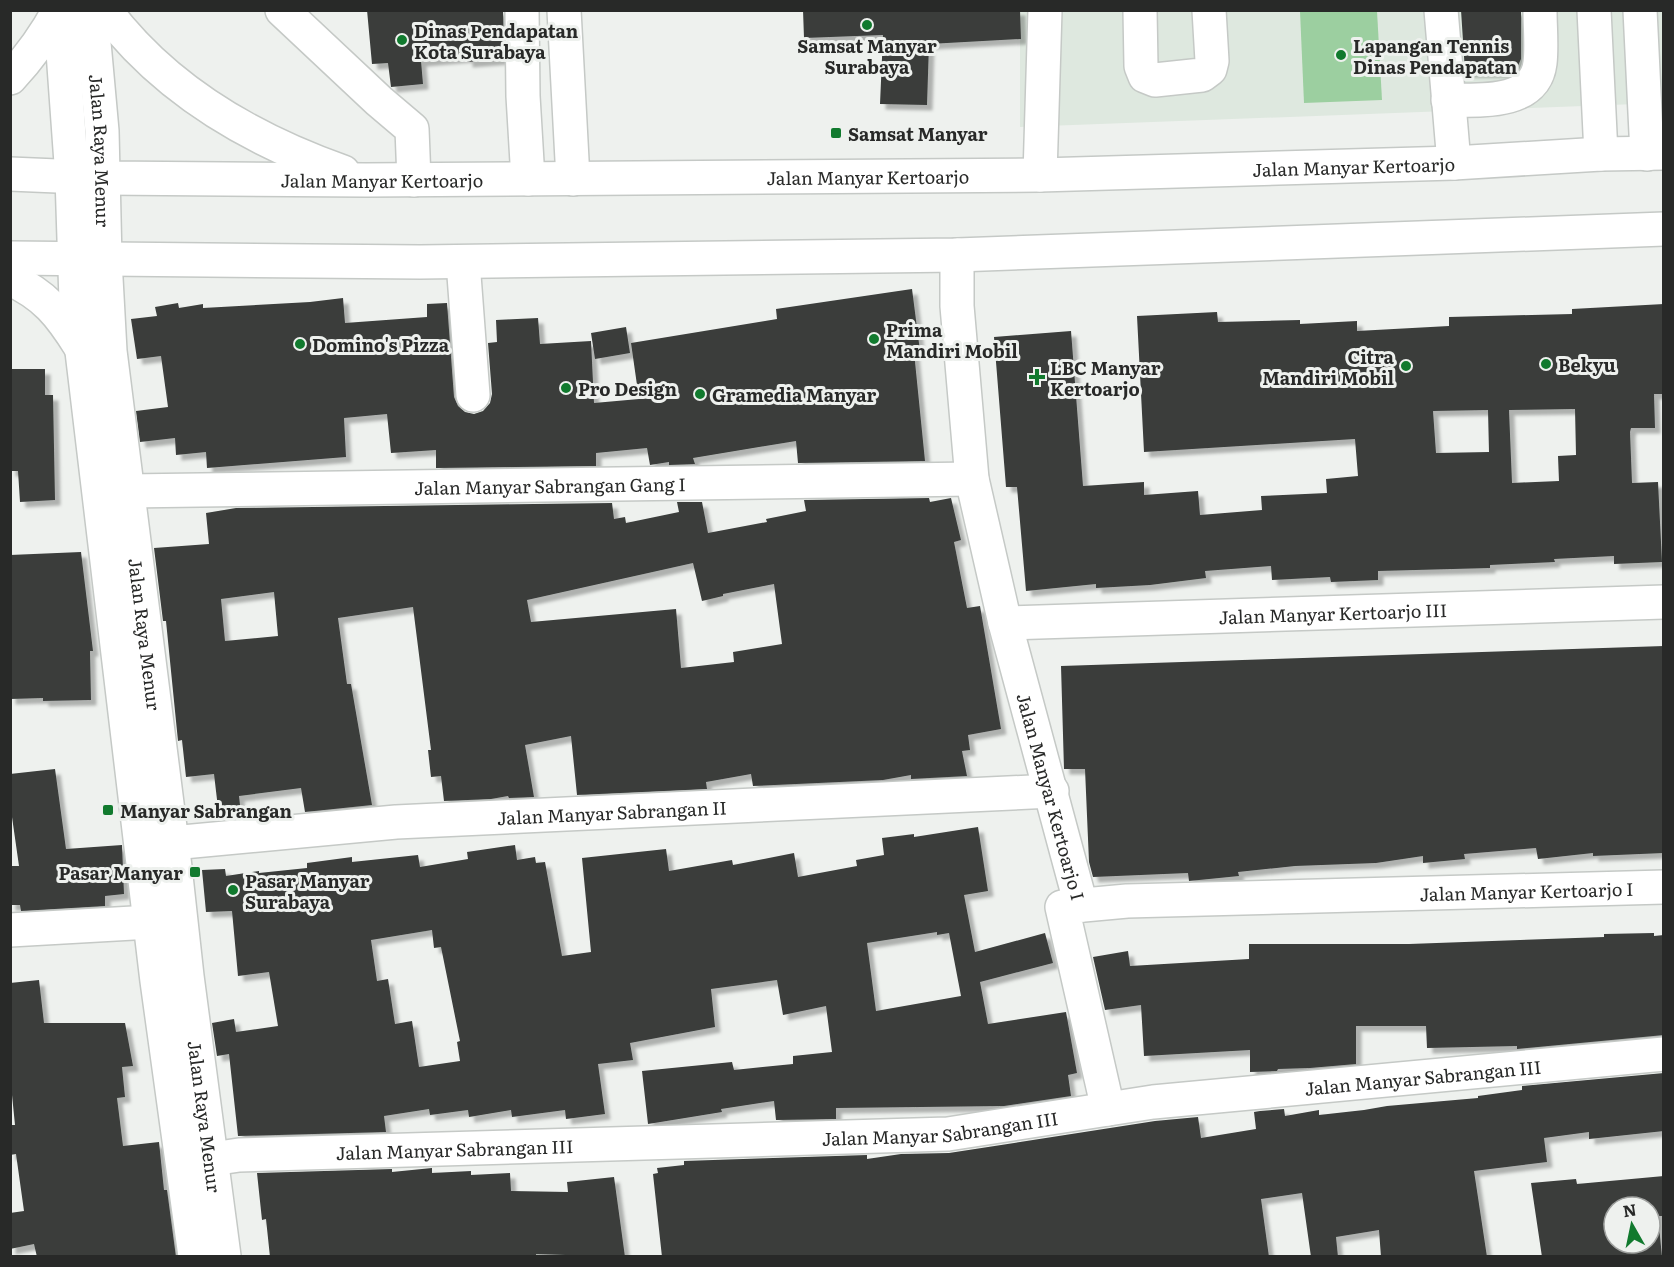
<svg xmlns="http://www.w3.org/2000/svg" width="1674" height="1267" font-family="Literata,serif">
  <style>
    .built { fill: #dee8df }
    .green { fill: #9ccfa0 }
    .building { fill: #3a3d3b; fill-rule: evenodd; filter: url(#shadow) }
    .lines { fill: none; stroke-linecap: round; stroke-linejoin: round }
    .minor-casing { stroke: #c5c9c6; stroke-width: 36 }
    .major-casing { stroke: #c5c9c6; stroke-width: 36 }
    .minor { stroke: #fff; stroke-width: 33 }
    .major { stroke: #fff; stroke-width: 33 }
    .poi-dot { fill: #117a2e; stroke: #eef1ee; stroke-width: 2 }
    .labels { text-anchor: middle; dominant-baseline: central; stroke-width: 6; stroke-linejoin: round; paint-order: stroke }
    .poi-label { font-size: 18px; font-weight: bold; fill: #282928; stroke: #eef1ee; text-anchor: start }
    .street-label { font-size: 18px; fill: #282928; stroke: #eef1ee }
  </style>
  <defs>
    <filter id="shadow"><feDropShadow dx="5.5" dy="5.5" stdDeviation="1.5" flood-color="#0004"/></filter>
  </defs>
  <rect width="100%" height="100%" fill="#eef1ee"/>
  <path class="built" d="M 1020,11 L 1663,11 L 1663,103 L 1020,127 Z"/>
  <path class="green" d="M 1300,11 L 1377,11 L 1382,100 L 1304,103 Z"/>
  <path class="building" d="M 367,10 L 503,10 L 504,59 L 467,62 L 467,57 L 421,61 L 423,84 L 391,87 L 388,63 L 372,64 Z
    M 803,10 L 1020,10 L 1021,39 L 929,44 L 927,105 L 880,104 L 883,35 L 804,38 Z
    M 1461,10 L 1521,10 L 1521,59 L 1515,72 L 1465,72 Z
    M 912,289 L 920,351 L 914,352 L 925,461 L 798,463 L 796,441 L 693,458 L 695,464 L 669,465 L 669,462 L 650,465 L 647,448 L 596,453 L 596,466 L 436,468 L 436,450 L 391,453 L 387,414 L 344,418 L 346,457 L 207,468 L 206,452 L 176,455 L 175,438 L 140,442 L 136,411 L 168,407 L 161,356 L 137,359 L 131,319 L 157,316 L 155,307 L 178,303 L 179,308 L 203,304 L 203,308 L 310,302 L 343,298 L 345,323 L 427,317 L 427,304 L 447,303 L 454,397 L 458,406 L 465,412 L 474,414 L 483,411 L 490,403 L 492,394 L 488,343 L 497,342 L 496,320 L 538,318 L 540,344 L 591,341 L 594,403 L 639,399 L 631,343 L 777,319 L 776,309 Z
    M 1664,304 L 1664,394 L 1654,394 L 1655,428 L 1631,428 L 1630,432 L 1632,483 L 1658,482 L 1662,562 L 1614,564 L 1614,556 L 1554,559 L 1555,562 L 1490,565 L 1490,568 L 1378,571 L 1378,580 L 1331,582 L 1330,577 L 1272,580 L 1271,566 L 1205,571 L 1206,578 L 1150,585 L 1096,588 L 1096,584 L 1026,591 L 1017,487 L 1006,487 L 994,337 L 1071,331 L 1083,486 L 1144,482 L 1144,495 L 1198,491 L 1200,515 L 1262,510 L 1261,496 L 1327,493 L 1326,479 L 1358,476 L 1355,439 L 1144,452 L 1137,316 L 1217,312 L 1218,322 L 1300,320 L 1300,324 L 1357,321 L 1357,331 L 1449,326 L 1449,317 L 1572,314 L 1572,309 ZM 1575,409 L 1576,455 L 1558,456 L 1559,481 L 1512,483 L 1509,410 ZM 1488,410 L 1489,452 L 1436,453 L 1433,411 Z
    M 626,327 L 630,353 L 595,359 L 591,333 Z
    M 10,369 L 45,369 L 45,395 L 53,395 L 55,500 L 20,502 L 18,471 L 10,471 Z
    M 929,498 L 930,502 L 951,498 L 961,540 L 954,542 L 967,608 L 980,606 L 1001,729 L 968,735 L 970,750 L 962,751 L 967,776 L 911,779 L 911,775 L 883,780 L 753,786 L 751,774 L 706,782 L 707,789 L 577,795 L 571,736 L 525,745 L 534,797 L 509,798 L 508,796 L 491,799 L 444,801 L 441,776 L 431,777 L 428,750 L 431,750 L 413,607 L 338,618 L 347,684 L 351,684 L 372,805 L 305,812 L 301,788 L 239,796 L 240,805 L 218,808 L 214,774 L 186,777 L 182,740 L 178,741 L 166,621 L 163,621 L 154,548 L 209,544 L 206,513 L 236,508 L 612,503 L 614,519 L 625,517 L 626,523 L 679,512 L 677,502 L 702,502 L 708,533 L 767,522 L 766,519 L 806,511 L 804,500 ZM 693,563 L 702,601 L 723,596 L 723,594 L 774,584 L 782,644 L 733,652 L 734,662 L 681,668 L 676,609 L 531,622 L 527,600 ZM 274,592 L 278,636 L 225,641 L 221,599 Z
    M 81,552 L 93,651 L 90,651 L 91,700 L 43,701 L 43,698 L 10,699 L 10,555 Z
    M 1664,646 L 1664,853 L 1593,856 L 1593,853 L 1538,859 L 1536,848 L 1464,854 L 1465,859 L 1423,863 L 1423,856 L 1376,863 L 1295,866 L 1238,872 L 1239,876 L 1189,881 L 1188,873 L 1093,877 L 1089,862 L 1085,769 L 1064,769 L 1061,666 Z
    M 55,769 L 66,849 L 122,845 L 124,894 L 105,896 L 105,906 L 21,911 L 20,905 L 10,905 L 10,866 L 19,866 L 10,803 L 10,774 Z
    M 978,827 L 988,891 L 964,895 L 975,952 L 1045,933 L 1053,963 L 980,982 L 988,1024 L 1066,1012 L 1077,1073 L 1068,1075 L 1071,1096 L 1004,1106 L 836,1108 L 836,1119 L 776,1120 L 774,1101 L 721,1109 L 722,1112 L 648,1124 L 642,1071 L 732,1062 L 734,1070 L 793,1064 L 793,1056 L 832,1052 L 826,1006 L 783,1015 L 777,980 L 711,989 L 715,1027 L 630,1043 L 633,1060 L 598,1064 L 605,1114 L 566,1119 L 565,1110 L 512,1117 L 511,1110 L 469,1117 L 468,1110 L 430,1115 L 429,1109 L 384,1116 L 386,1132 L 238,1136 L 229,1054 L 217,1056 L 212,1023 L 234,1019 L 236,1032 L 278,1026 L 269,972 L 238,976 L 232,911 L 206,912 L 202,870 L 225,869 L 226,876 L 259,871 L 259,873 L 307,868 L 307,863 L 352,857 L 352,862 L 418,855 L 420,867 L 468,859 L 467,852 L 515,845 L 517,860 L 535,857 L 536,863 L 545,862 L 562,956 L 591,952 L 582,858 L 666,849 L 669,871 L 732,860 L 733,865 L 794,853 L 798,877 L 857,866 L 856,860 L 884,855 L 882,838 L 914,834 L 914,837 ZM 432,930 L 434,948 L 441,947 L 460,1041 L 457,1042 L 460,1061 L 419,1067 L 412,1021 L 395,1024 L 388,979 L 377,981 L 371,940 ZM 937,932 L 937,935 L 949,933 L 961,996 L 876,1011 L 867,943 Z
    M 1654,933 L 1654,936 L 1664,935 L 1664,1035 L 1517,1049 L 1517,1046 L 1427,1048 L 1426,1026 L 1356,1026 L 1356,1064 L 1310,1068 L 1278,1069 L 1277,1071 L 1250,1072 L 1250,1050 L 1144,1056 L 1141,1005 L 1105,1010 L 1093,957 L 1128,951 L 1130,966 L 1249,959 L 1249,944 L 1409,944 L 1604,937 L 1604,934 Z
    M 39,980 L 44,1023 L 125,1023 L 133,1066 L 122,1067 L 125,1097 L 117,1098 L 123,1146 L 159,1142 L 164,1190 L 167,1190 L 176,1257 L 37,1257 L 34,1244 L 10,1249 L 10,1213 L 24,1211 L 16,1154 L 10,1155 L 10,1125 L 15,1125 L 10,1075 L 10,983 Z
    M 1664,1073 L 1664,1131 L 1589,1139 L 1589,1132 L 1544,1138 L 1547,1162 L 1474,1171 L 1487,1257 L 1381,1257 L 1379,1230 L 1336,1237 L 1338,1257 L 1311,1257 L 1302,1193 L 1261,1199 L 1269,1257 L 662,1257 L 653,1174 L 658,1173 L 657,1168 L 684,1165 L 684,1161 L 867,1155 L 867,1159 L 901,1154 L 949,1153 L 1155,1121 L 1198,1117 L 1201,1138 L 1256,1129 L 1254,1112 L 1260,1111 L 1284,1109 L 1285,1116 L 1319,1110 L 1319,1115 L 1364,1110 L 1387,1106 L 1478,1098 L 1478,1096 L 1522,1090 L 1522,1086 Z
    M 432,1168 L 432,1173 L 471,1171 L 471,1175 L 510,1173 L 511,1191 L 568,1192 L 567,1182 L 614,1177 L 625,1257 L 536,1254 L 536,1257 L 270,1257 L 266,1219 L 262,1220 L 257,1173 L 392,1169 L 392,1172 Z
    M 1664,1176 L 1664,1216 L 1658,1216 L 1662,1257 L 1542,1257 L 1531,1183 L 1576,1179 L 1577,1184 ZM 1614,1207 L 1650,1207 L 1650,1243 L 1614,1243 Z"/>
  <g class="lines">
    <g class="minor-casing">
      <g id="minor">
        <path d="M 282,10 L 379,101 L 412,129 L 414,180"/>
        <path d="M 522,10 L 523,96 L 528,179"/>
        <path d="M 564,10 L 573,179"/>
        <path d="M 1140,10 L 1141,66 L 1145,76 L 1155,80 L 1202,75 L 1210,69 L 1212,61 L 1209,10"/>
        <path d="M 1441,10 L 1454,163"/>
        <path d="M 1594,10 L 1601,154"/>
        <path d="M 1640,10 L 1647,154"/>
        <path d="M 1448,100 C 1479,100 1535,105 1540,63 C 1542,46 1540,27 1540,10"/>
        <path d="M 1040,175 L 1045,10"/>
        <path id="s1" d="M 957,255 L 957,306 L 972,479 L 1005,623 L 1081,905"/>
        <path d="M 463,262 L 473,395"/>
        <path id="s2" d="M 127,491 L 972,479"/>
        <path id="s3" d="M 1005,623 L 1664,602"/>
        <path id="s4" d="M 172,843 L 396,822 L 1052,791"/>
        <path d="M 10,930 L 151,922"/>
        <path id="s5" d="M 1108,1109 L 1062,907 L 1127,901 L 1664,887"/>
        <path id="s6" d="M 212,1159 L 239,1155 L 948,1134 L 1153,1102 L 1664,1054"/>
      </g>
    </g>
    <g class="major-casing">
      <g id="major">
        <path d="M 60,10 L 72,177 L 76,301 L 157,981 L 195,1256"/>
        <path id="s7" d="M 91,10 L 102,131 L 105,260 L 110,351 L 175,867 L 187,976 L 224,1256"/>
        <path d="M 105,10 C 164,89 252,140 343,172"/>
        <path d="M 10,78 C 30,57 45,36 59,10"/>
        <path id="s8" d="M 10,174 L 104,178 L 366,180 L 1040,175 L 1454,163 L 1601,154 L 1664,153"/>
        <path d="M 10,258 L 420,262 L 957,255 L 1664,229"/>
        <path d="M 10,279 C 45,295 60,314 80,346"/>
      </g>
    </g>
    <use href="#minor" class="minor"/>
    <use href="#major" class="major"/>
  </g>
  <g class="poi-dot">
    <circle cx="867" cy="25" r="6"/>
    <circle cx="402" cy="40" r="6"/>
    <circle cx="1341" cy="55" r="6"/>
    <rect x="830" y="127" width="12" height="12" rx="3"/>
    <circle cx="874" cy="339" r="6"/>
    <circle cx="300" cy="344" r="6"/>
    <circle cx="1546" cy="364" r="6"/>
    <circle cx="1406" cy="366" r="6"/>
    <path d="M1034 368h6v6h6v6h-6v6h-6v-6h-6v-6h6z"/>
    <circle cx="566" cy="388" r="6"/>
    <circle cx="700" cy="394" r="6"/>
    <rect x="102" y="804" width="12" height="12" rx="3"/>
    <rect x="189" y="866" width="12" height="12" rx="3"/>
    <circle cx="233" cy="890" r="6"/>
  </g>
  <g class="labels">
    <g class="poi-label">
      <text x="414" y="30">Dinas Pendapatan<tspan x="414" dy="21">Kota Surabaya</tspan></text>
      <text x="867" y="45" text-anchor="middle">Samsat Manyar<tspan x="867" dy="21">Surabaya</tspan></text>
      <text x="1353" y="45">Lapangan Tennis<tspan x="1353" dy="21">Dinas Pendapatan</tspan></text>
      <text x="848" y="133">Samsat Manyar</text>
      <text x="886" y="329">Prima<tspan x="886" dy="21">Mandiri Mobil</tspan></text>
      <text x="312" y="344">Domino's Pizza</text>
      <text x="1394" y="356" text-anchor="end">Citra<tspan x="1394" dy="21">Mandiri Mobil</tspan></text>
      <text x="1558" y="364">Bekyu</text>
      <text x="1050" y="367">LBC Manyar<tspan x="1050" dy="21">Kertoarjo</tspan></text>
      <text x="578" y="388">Pro Design</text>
      <text x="712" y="394">Gramedia Manyar</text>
      <text x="120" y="810">Manyar Sabrangan</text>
      <text x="183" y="872" text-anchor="end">Pasar Manyar</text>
      <text x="245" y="880">Pasar Manyar<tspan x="245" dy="21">Surabaya</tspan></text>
    </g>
    <g class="street-label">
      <text stroke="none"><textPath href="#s7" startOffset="141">Jalan Raya Menur</textPath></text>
      <text stroke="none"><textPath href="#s8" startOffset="1344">Jalan Manyar Kertoarjo</textPath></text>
      <text stroke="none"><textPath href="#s8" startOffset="858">Jalan Manyar Kertoarjo</textPath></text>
      <text stroke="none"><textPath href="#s8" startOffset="372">Jalan Manyar Kertoarjo</textPath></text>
      <text stroke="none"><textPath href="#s2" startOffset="423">Jalan Manyar Sabrangan Gang I</textPath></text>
      <text stroke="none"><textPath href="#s3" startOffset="328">Jalan Manyar Kertoarjo III</textPath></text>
      <text stroke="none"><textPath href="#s7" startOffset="627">Jalan Raya Menur</textPath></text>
      <text stroke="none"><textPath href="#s1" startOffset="552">Jalan Manyar Kertoarjo I</textPath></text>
      <text stroke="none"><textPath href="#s4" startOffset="441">Jalan Manyar Sabrangan II</textPath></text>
      <text stroke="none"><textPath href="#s5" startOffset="672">Jalan Manyar Kertoarjo I</textPath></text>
      <text stroke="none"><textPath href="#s6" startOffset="1215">Jalan Manyar Sabrangan III</textPath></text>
      <text stroke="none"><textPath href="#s7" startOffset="1113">Jalan Raya Menur</textPath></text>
      <text stroke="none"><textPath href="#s6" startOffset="729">Jalan Manyar Sabrangan III</textPath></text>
      <text stroke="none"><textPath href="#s6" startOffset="243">Jalan Manyar Sabrangan III</textPath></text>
    </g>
  </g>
  <rect width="1674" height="1267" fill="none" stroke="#282928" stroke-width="24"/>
  <g transform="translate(1632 1225) rotate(351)"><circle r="28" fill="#eef1ee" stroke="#9fa19f" stroke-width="1.5"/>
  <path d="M0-4.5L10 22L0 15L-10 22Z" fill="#117a2e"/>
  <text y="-9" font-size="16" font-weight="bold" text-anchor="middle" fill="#282928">N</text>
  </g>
</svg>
